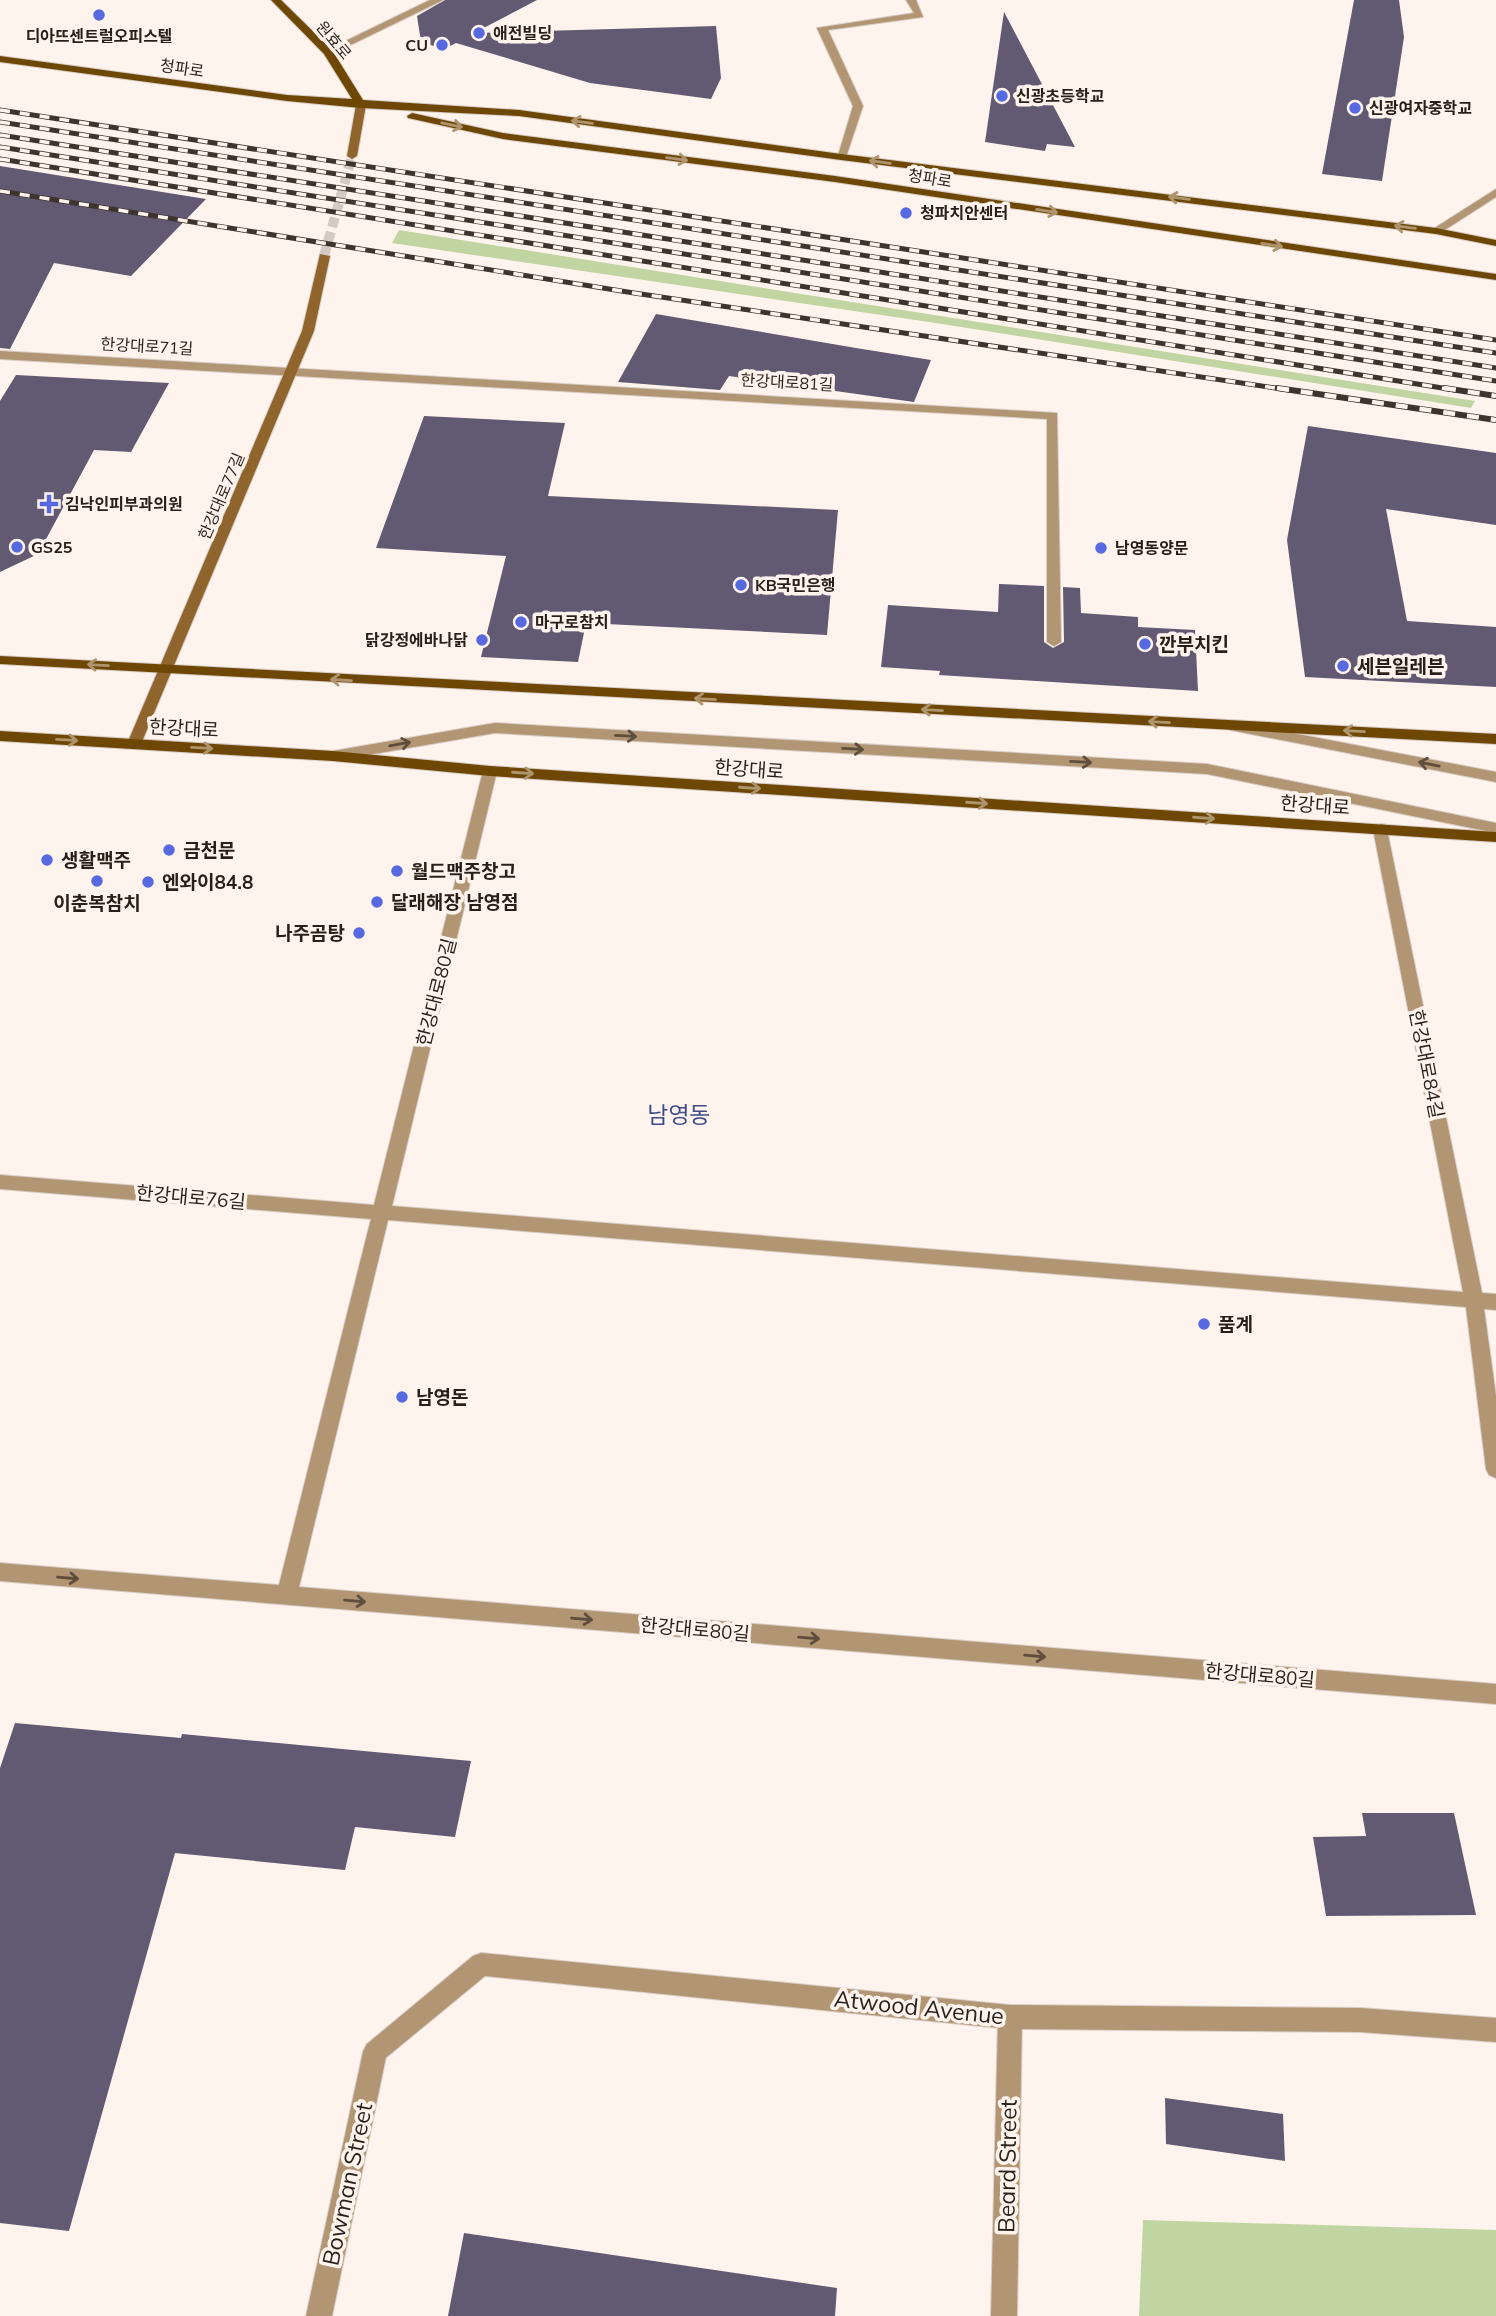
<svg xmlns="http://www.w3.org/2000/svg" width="1496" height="2316" font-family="Mulish,'Noto Sans KR',sans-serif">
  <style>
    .green { fill: #c1d5a2 }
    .building { fill: #615a72 }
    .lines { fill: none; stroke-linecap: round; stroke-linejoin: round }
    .secondary-tunnel { stroke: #d4c9c3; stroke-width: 10; stroke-dasharray: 10 5; stroke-linecap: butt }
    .service-casing { stroke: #d8cec7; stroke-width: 2 }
    .minor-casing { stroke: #d8cec7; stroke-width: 2 }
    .secondary-casing { stroke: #d8cec7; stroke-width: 2 }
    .primary-casing { stroke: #d8cec7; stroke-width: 2 }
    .service { fill: #b29572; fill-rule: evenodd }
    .minor { fill: #b29572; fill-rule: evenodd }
    .secondary { fill: #8f652d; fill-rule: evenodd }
    .primary { fill: #6e4704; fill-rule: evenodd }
    .rail-far1-casing { stroke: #3e342e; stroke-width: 5 }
    .rail-casing { stroke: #3e342e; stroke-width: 6 }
    .rail-far1 { stroke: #fff4ed; stroke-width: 3.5; stroke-dasharray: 10; stroke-linecap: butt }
    .rail { stroke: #fff4ed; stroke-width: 4.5; stroke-dasharray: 12; stroke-linecap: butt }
    .oneway { stroke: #af956d }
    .oneway2 { stroke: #604e3d }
    .poi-dot { fill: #5769e0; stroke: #fff4ed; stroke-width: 2.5 }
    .labels { text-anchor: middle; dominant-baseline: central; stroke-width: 7; stroke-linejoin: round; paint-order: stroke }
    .far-poi-label { font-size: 16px; font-weight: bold; fill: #291f19; stroke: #fff4ed; text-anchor: start }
    .far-street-label { font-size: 16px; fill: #291f19; stroke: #fff4ed }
    .poi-label { font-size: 19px; font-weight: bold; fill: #291f19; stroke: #fff4ed; text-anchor: start }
    .street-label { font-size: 19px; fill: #291f19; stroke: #fff4ed }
    .quarter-label { font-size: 23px; fill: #3f4c88; stroke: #fff4ed }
    .near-street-label { font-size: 23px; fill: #291f19; stroke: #fff4ed }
  </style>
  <rect width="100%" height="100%" fill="#fff4ed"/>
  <path class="green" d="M 399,230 L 1475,401 L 1471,408 L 929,322 L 392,243 Z
    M 1143,2220 L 1496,2230 L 1496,2316 L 1139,2316 Z"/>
  <path class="building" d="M 445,0 L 537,0 L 474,33 L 716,26 L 721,78 L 711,99 L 590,83 L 456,43 L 444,49 L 421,42 L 417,16 Z
    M 1354,0 L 1399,0 L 1404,37 L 1382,181 L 1322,174 Z
    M 1004,12 L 1075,147 L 1047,144 L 1045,151 L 985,142 Z
    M 0,166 L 206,199 L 131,276 L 54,263 L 10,349 L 0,348 Z
    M 656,314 L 856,348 L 931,360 L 914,402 L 729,376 L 720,390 L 618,382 Z
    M 16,375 L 169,383 L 131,452 L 94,450 L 38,554 L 0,572 L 0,401 Z
    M 424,416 L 565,423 L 548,496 L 838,510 L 827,635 L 586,623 L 578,662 L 481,657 L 506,556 L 376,548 Z
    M 1308,426 L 1496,453 L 1496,525 L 1386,509 L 1407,621 L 1496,627 L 1496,687 L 1305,677 L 1287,540 Z
    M 999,584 L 1044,586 L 1044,642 L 1053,648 L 1064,642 L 1063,587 L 1080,588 L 1081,613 L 1138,617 L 1138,627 L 1195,630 L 1198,691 L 939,675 L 940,671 L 881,667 L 888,605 L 998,612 Z
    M 15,1723 L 181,1738 L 182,1734 L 471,1761 L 455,1837 L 355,1827 L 345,1870 L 175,1853 L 69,2231 L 0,2223 L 0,1768 Z
    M 1362,1813 L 1454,1813 L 1476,1915 L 1326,1916 L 1313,1837 L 1366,1836 Z
    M 1165,2098 L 1283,2114 L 1285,2161 L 1166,2144 Z
    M 464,2233 L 837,2288 L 835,2316 L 448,2316 Z"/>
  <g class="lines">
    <path class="secondary-tunnel" d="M 324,256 L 352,156"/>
    <g class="service-casing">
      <path id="service" d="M 0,351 L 1057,413 L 1061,642 L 1054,646 L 1047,642 L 1047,419 L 0,359 Z
        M 1235,722 L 1496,772 L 1496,782 L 1230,730 L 1228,727 Z
        M 495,723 L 1207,764 L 1496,823 L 1496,833 L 1207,774 L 495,733 L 333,761 L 326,756 L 333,751 Z
        M 1010,2005 L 1018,2009 L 1022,2017 L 1017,2316 L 991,2316 L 998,2017 L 1002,2009 Z
        M 375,2040 L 383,2044 L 387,2052 L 332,2316 L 306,2316 L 363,2052 L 367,2044 Z"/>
    </g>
    <g class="minor-casing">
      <path id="minor" d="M 430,0 L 443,0 L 332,54 L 323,52 Z
        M 906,0 L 916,0 L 923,17 L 828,30 L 863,106 L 846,157 L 837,159 L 853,106 L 817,28 L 914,13 Z
        M 1496,189 L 1496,197 L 1440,233 L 1430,231 Z
        M 490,766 L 497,771 L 392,1206 L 1463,1292 L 1373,829 L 1381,824 L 1386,825 L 1482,1293 L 1496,1294 L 1496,1310 L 1484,1309 L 1496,1396 L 1496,1478 L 1489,1475 L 1486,1469 L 1466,1307 L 388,1220 L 299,1587 L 1496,1684 L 1496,1704 L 0,1581 L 0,1563 L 279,1585 L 371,1219 L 0,1189 L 0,1175 L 374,1205 L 483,771 Z
        M 481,1953 L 1010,2005 L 1360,2008 L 1496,2018 L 1496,2042 L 1360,2032 L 1010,2029 L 485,1976 L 383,2060 L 375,2064 L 367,2060 L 363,2052 L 367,2044 L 473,1956 Z"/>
    </g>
    <g class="secondary-casing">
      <path id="secondary" d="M 361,102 L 366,105 L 357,156 L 352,159 L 347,156 L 356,105 Z
        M 320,254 L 330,256 L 314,331 L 141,744 L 139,747 L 129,747 L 127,744 L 302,331 Z"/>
    </g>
    <g class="primary-casing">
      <path id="primary" d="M 271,0 L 281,0 L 332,50 L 363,100 L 519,110 L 841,154 L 1436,228 L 1496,240 L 1496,246 L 1436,234 L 841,160 L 519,116 L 361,108 L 287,101 L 0,62 L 0,56 L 287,95 L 352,99 L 324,54 Z
        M 412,113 L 503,133 L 835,176 L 1496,274 L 1496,280 L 835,182 L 503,139 L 408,118 L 407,116 Z
        M 0,656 L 1496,734 L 1496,744 L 0,664 Z
        M 0,731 L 333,751 L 490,766 L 1496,832 L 1496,842 L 490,776 L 333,761 L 0,741 Z"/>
    </g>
    <use href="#service" class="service"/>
    <use href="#minor" class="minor"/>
    <use href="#secondary" class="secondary"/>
    <use href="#primary" class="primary"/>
    <g class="rail-far1-casing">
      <path id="rail-far1" d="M 0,110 L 1496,340
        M 0,122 L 1496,353
        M 0,135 L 1496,368
        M 0,147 L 1496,381
        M 0,159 L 1455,390
        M 0,191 L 634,293 L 1289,390"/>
    </g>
    <g class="rail-casing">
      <path id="rail" d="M 1277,388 L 1496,420
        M 1444,388 L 1496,396"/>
    </g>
    <use href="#rail-far1" class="rail-far1"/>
    <use href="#rail" class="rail"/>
  </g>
  <defs><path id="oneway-shaft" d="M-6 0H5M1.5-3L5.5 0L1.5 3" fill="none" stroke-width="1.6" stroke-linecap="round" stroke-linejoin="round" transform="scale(1.75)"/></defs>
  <g class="oneway">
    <use href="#oneway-shaft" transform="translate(582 122) rotate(-172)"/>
    <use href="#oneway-shaft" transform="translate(452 125) rotate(12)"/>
    <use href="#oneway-shaft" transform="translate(677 159) rotate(7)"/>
    <use href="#oneway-shaft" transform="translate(880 162) rotate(-173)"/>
    <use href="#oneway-shaft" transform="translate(1179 198) rotate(-173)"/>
    <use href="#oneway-shaft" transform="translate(1047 211) rotate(9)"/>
    <use href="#oneway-shaft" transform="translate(1405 227) rotate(-173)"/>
    <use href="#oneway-shaft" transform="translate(1272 245) rotate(9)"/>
    <use href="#oneway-shaft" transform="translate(98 665) rotate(-177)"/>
    <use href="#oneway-shaft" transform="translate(341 680) rotate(-176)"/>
    <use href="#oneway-shaft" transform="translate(705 699) rotate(-177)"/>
    <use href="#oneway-shaft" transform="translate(932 710) rotate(-177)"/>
    <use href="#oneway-shaft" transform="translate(1159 722) rotate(-177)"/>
    <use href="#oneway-shaft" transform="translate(1354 731) rotate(-177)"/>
    <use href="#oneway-shaft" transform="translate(67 740) rotate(3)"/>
    <use href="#oneway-shaft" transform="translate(202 748) rotate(3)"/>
    <use href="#oneway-shaft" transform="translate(523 773) rotate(4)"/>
    <use href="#oneway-shaft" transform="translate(750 788) rotate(4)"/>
    <use href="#oneway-shaft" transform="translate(977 803) rotate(4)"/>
    <use href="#oneway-shaft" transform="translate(1204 818) rotate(4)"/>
  </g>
  <g class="oneway2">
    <use href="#oneway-shaft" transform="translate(626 736) rotate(3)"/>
    <use href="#oneway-shaft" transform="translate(400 744) rotate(-10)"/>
    <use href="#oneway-shaft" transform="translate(853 749) rotate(3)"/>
    <use href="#oneway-shaft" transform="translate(1081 762) rotate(3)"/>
    <use href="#oneway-shaft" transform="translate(1429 764) rotate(-169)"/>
    <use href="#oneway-shaft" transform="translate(68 1578) rotate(5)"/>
    <use href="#oneway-shaft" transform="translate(355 1601) rotate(5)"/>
    <use href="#oneway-shaft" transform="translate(582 1619) rotate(5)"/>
    <use href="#oneway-shaft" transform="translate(809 1638) rotate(5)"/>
    <use href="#oneway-shaft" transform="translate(1035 1656) rotate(5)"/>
  </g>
  <g class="poi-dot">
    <circle cx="99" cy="15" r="7"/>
    <circle cx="479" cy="33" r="7"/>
    <circle cx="442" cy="45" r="7"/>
    <circle cx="1002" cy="96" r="7"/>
    <circle cx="1355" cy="108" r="7"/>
    <circle cx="906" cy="213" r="7"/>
    <path d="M45.5 493.5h7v7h7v7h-7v7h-7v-7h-7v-7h7z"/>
    <circle cx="17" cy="547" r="7"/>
    <circle cx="1101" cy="548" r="7"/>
    <circle cx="741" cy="585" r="7"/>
    <circle cx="521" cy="622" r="7"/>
    <circle cx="482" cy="640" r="7"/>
    <circle cx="1145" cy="644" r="7"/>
    <circle cx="1343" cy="666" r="7"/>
    <circle cx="169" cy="850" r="7"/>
    <circle cx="47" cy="860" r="7"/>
    <circle cx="397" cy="871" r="7"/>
    <circle cx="97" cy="881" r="7"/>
    <circle cx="148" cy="882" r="7"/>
    <circle cx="377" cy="902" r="7"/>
    <circle cx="359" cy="933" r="7"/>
    <circle cx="1204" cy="1324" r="7"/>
    <circle cx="402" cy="1397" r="7"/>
  </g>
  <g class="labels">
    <g class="far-poi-label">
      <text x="493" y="33">애전빌딩</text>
      <text x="99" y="36" text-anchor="middle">디아뜨센트럴오피스텔</text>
      <text x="428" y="45" text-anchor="end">CU</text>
      <text x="1016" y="96">신광초등학교</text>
      <text x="1369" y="108">신광여자중학교</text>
      <text x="920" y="213">청파치안센터</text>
      <text x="65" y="504">김낙인피부과의원</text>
      <text x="31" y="547">GS25</text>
      <text x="1115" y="548">남영동양문</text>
      <text x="755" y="585">KB국민은행</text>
      <text x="535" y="622">마구로참치</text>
      <text x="468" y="640" text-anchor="end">닭강정에바나닭</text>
    </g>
    <g class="far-street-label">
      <text transform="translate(334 40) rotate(50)">원효로</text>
      <text transform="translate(182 68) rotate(8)">청파로</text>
      <text transform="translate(930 178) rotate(9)">청파로</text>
      <text transform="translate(147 346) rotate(3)">한강대로71길</text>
      <text transform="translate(787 382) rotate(3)">한강대로81길</text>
      <text transform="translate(221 496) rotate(-67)">한강대로77길</text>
    </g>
    <g class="poi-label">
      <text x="1159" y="644">깐부치킨</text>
      <text x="1357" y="666">세븐일레븐</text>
      <text x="183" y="850">금천문</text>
      <text x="61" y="860">생활맥주</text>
      <text x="411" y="871">월드맥주창고</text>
      <text x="162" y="882">엔와이84.8</text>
      <text x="391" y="902">달래해장 남영점</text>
      <text x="97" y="903" text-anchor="middle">이춘복참치</text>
      <text x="345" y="933" text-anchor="end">나주곰탕</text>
      <text x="1218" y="1324">품계</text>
      <text x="416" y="1397">남영돈</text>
    </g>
    <g class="street-label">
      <text transform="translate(184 728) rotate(3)">한강대로</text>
      <text transform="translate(749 769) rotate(4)">한강대로</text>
      <text transform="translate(1315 805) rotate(4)">한강대로</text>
      <text transform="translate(436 992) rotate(-76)">한강대로80길</text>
      <text transform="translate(1427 1064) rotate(79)">한강대로84길</text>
      <text transform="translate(191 1197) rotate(5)">한강대로76길</text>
      <text transform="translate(695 1629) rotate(5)">한강대로80길</text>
      <text transform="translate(1260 1675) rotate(5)">한강대로80길</text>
    </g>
    <g class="quarter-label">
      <text x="679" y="1114">남영동</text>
    </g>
    <g class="near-street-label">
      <text transform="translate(919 2007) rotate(6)">Atwood Avenue</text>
      <text transform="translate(1007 2166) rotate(-89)">Beard Street</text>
      <text transform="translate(347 2184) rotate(-78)">Bowman Street</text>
    </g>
  </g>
</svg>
